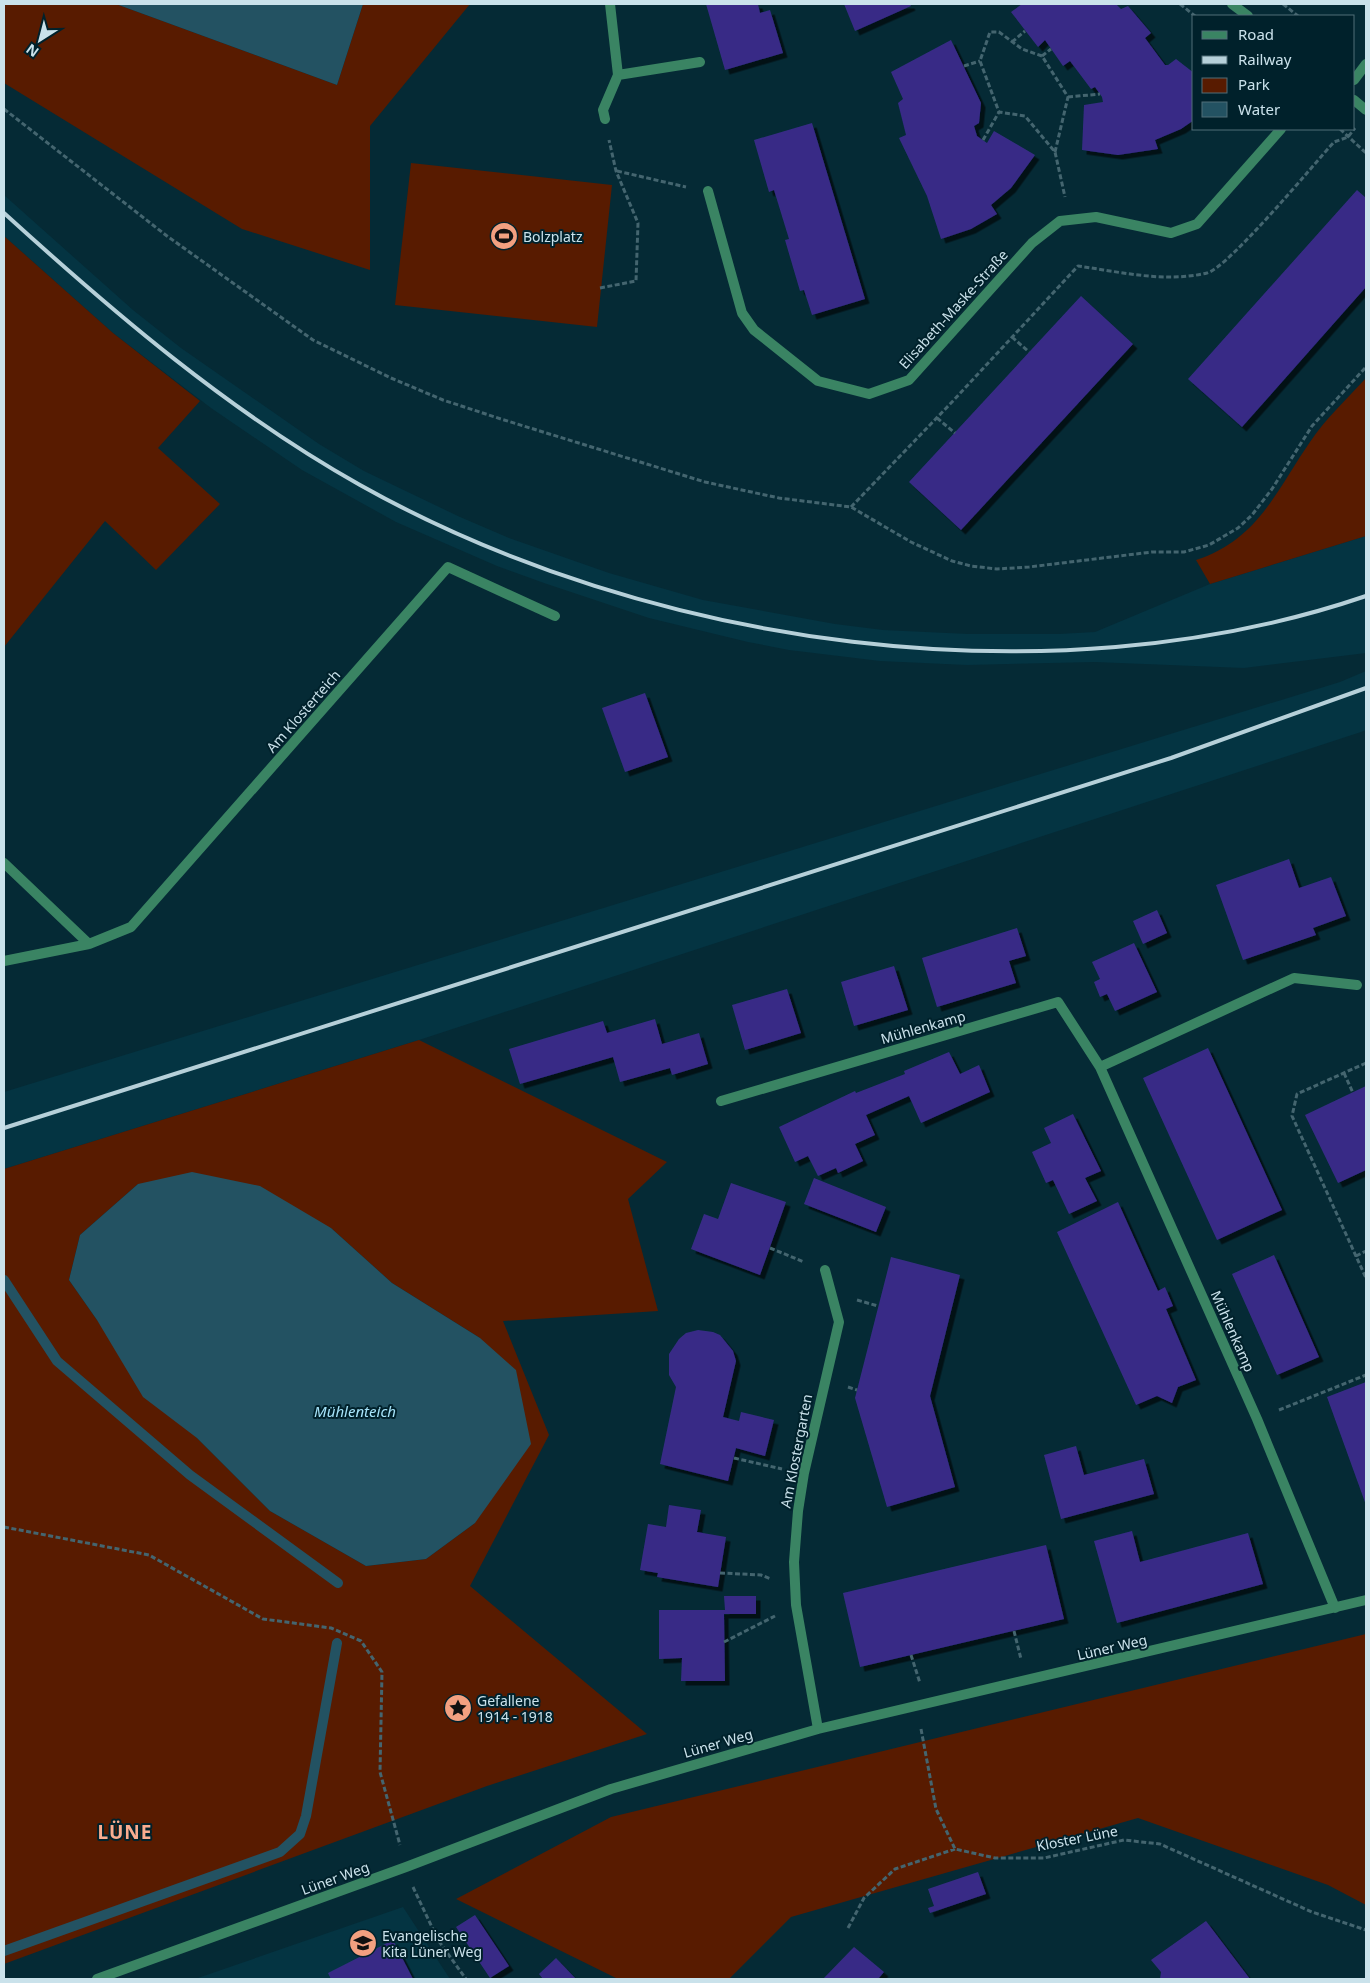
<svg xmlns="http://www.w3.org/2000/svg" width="1370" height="1983" font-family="'Noto Sans',sans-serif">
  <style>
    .built { fill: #043442 }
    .green { fill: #581b00; fill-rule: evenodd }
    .water { fill: #235262 }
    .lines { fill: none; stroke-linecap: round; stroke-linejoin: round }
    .stream { stroke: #235262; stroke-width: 10 }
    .building { fill: #372c86; filter: url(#shadow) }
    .path { stroke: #44656f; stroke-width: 3; stroke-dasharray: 5 2.5; stroke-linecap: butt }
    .service { stroke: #3a8463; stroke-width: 10 }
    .minor { stroke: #3a8463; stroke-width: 10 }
    .rail { stroke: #b6d0d9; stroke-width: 4 }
    .labels { text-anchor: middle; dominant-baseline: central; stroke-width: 4; stroke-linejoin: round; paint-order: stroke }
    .poi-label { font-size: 14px; fill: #cae2eb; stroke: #00212b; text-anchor: start }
    .street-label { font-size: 14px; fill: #cae2eb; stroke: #00212b }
    .water-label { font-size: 15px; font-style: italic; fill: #a6e4fa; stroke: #00212b }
    .district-label { font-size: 19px; font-weight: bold; letter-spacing: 1px; fill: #faac8f; stroke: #00212b }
  </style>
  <defs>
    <filter id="shadow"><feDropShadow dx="4.5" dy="4.5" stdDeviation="0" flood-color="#0009"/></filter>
  </defs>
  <rect width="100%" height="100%" fill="#052a35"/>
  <path class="built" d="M 4,195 L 133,310 L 181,348 L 319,444 L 364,471 L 460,517 L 509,538 L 609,573 L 703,600 L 835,624 L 883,630 L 968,634 L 1059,634 L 1095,632 L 1210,584 L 1366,536 L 1366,653 L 1244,668 L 1095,662 L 967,665 L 880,661 L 789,650 L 748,642 L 649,618 L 544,583 L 497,566 L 396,522 L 302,470 L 211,408 L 113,333 L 4,236 Z
    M 1366,671 L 1366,730 L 1361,732 L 419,1040 L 4,1169 L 4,1092 L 1340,682 Z
    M 403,1907 L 450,1979 L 195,1979 Z"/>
  <path class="green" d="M 4,4 L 116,4 L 337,85 L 363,4 L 470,4 L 370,126 L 370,270 L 242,229 L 4,83 Z
    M 411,163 L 612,185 L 597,327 L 395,305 Z
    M 4,236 L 113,333 L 200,401 L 158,448 L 220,504 L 156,570 L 105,521 L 4,647 Z
    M 1366,378 L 1366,536 L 1210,584 L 1196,560 C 1258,540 1276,491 1310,442 C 1326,418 1347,399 1366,378 Z
    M 419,1040 L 667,1162 L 628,1199 L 658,1311 L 503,1321 L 549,1435 L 470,1586 L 647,1734 L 487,1786 L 4,1964 L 4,1169 ZM 138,1184 L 331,1228 L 392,1283 L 480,1338 L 475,1523 L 426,1559 L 366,1566 L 270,1511 L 197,1438 L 97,1320 L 69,1280 L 80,1235 Z
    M 1366,1634 L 1366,1905 L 1328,1885 L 1138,1818 L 791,1917 L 729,1979 L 618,1979 L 456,1899 L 611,1817 Z"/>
  <path class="water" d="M 116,4 L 363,4 L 337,85 Z
    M 192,1172 L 260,1186 L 331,1228 L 392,1283 L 480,1338 L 516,1370 L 531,1444 L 475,1523 L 426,1559 L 366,1566 L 270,1511 L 197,1438 L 143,1397 L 97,1320 L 69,1280 L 80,1235 L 138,1184 Z"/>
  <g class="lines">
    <path class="stream" d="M 4,1280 L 57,1361 L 190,1475 L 338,1583
      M 4,1951 L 280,1852 L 300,1834 L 306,1816 L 337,1643"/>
  </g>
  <path class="building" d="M 706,4 L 758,4 L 760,13 L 770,10 L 783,53 L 725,70 Z
    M 844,4 L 910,4 L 911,6 L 855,31 Z
    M 1022,4 L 1116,4 L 1121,9 L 1128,6 L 1151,33 L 1145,38 L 1165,65 L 1168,65 L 1176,59 L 1194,73 L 1194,120 L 1181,129 L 1155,140 L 1158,149 L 1118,155 L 1082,150 L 1084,105 L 1103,102 L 1102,97 L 1095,87 L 1091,89 L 1070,61 L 1063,66 L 1045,40 L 1038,47 L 1011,12 Z
    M 951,40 L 981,103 L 979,123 L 974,126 L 977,136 L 987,143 L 994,131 L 1035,155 L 1011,188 L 991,205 L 997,214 L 971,229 L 941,239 L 927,196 L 899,138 L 906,135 L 898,103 L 903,99 L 891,72 Z
    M 812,123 L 865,299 L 812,315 L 804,290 L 800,291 L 785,240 L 789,239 L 774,190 L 769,192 L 754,140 Z
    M 1357,190 L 1366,198 L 1366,287 L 1242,427 L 1188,379 Z
    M 1081,296 L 1133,344 L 961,530 L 909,482 Z
    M 645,693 L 668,757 L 625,772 L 602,708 Z
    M 1289,859 L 1299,888 L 1331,877 L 1346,916 L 1313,928 L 1316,935 L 1243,960 L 1216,885 Z
    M 1157,910 L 1167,933 L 1143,944 L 1133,921 Z
    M 1017,928 L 1026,956 L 1009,961 L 1016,983 L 937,1007 L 922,958 Z
    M 1134,943 L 1157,992 L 1115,1011 L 1107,994 L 1100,997 L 1094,982 L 1100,979 L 1092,962 Z
    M 894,966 L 908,1010 L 854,1026 L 841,982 Z
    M 787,989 L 801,1033 L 745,1050 L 732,1005 Z
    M 655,1019 L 662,1044 L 699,1033 L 708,1064 L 672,1075 L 670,1068 L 620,1082 L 613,1057 L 520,1084 L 509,1049 L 603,1021 L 607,1033 Z
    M 1208,1048 L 1282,1210 L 1217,1240 L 1143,1078 Z
    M 949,1052 L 960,1074 L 979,1065 L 990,1092 L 921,1123 L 909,1096 L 866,1115 L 875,1135 L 855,1144 L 863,1161 L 838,1173 L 836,1168 L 818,1176 L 808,1156 L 795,1162 L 779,1127 L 855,1091 L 856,1093 L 905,1074 L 904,1071 Z
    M 1366,1086 L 1366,1170 L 1338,1183 L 1305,1115 Z
    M 1073,1114 L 1101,1171 L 1085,1178 L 1097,1201 L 1069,1214 L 1053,1180 L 1046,1183 L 1032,1152 L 1051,1143 L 1044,1128 Z
    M 814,1178 L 886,1207 L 876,1232 L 804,1204 Z
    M 731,1183 L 786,1202 L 760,1275 L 691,1249 L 704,1214 L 718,1219 Z
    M 1118,1202 L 1158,1291 L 1165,1287 L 1173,1306 L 1166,1309 L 1196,1380 L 1178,1387 L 1172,1403 L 1157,1396 L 1136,1405 L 1057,1232 Z
    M 1274,1255 L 1319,1357 L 1277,1375 L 1232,1274 Z
    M 891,1257 L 960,1275 L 930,1396 L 955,1487 L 887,1507 L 855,1398 Z
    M 698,1330 L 713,1332 L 720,1335 L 733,1351 L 736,1361 L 723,1417 L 739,1421 L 741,1412 L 774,1420 L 765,1456 L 736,1448 L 728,1481 L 660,1464 L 676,1387 L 669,1375 L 669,1354 L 679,1339 L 686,1333 Z
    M 1366,1382 L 1366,1505 L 1327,1397 Z
    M 1076,1446 L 1084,1475 L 1144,1459 L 1154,1494 L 1061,1519 L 1044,1455 Z
    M 669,1505 L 701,1510 L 697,1532 L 726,1537 L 718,1587 L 657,1577 L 658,1573 L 640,1570 L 648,1524 L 666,1527 Z
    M 1132,1531 L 1140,1562 L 1248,1533 L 1263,1584 L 1117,1623 L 1094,1541 Z
    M 1046,1545 L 1064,1619 L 860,1667 L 843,1593 Z
    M 724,1596 L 756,1596 L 756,1614 L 724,1614 L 725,1681 L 681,1681 L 682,1658 L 659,1659 L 659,1610 L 725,1610 Z
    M 978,1872 L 986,1894 L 930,1913 L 928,1908 L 934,1906 L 928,1889 Z
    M 475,1915 L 509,1966 L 490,1978 L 456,1927 Z
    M 1206,1921 L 1250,1979 L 1160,1979 L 1161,1972 L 1151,1960 Z
    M 393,1940 L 413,1979 L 331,1979 L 328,1973 Z
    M 854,1947 L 884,1972 L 878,1979 L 823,1979 Z
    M 556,1958 L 576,1979 L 543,1979 L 539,1974 Z"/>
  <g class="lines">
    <path class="path" d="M 1180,4 L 1195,16
      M 1283,4 L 1298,16
      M 1012,42 L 1025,31
      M 1042,56 L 1051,49
      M 964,66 L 980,61
      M 1068,97 L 1100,94
      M 4,109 L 167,236 L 313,340 L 391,378 L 443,400 L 501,419 L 705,482 L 779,498 L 851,507 L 911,542 L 952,561 L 971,566 L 997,569 L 1029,567 L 1152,552 L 1184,552 L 1209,545 L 1238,528 L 1252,515 L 1272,489 L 1312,426 L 1366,367
      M 1340,129 L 1366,153
      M 983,140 L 999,112
      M 1055,152 L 1068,97 L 1042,56 L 1022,49 L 999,32 L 990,32 L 980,61 L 999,112 L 1025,116 L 1055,152 L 1065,197
      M 617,171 L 686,187
      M 600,288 L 636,281 L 638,223 L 616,171 L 609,140
      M 1012,337 L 1029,352
      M 937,418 L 955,433
      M 851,507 L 952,402 L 1078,266 C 1121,272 1164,283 1207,273 C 1228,268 1314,164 1334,142 L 1348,137 L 1355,128
      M 1366,1063 L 1297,1094 L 1292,1116 L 1366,1278
      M 1344,1073 L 1353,1093
      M 770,1248 L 804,1262
      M 1356,1256 L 1366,1251
      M 857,1300 L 878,1306
      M 848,1387 L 857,1390
      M 1279,1410 L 1366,1375
      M 734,1458 L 782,1469
      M 4,1527 L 149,1555 L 263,1619 L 331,1628 L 361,1641 L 382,1672 L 380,1772 L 400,1845
      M 720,1573 L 761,1575 L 771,1579
      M 1014,1631 L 1021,1659
      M 724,1642 L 775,1616
      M 911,1655 L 920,1683
      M 921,1729 L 936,1809 L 955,1849 L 995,1858 L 1044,1858 L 1124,1840 L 1160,1844 L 1312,1912 L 1366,1930
      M 413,1887 L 438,1940 L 466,1979
      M 848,1928 L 864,1898 L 895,1869 L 955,1849"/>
    <path class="service" d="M 610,4 L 618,75 L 700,62
      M 605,119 L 603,110 L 618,75
      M 4,863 L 89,944
      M 4,961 L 89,944 L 131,927 L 448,567 L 555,616"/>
    <path class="minor" d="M 1232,4 L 1248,16
      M 1354,80 L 1366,64
      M 1354,100 L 1366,110
      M 708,191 L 742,313 L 754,330 L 818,381 L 869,394 L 909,380 L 1032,243 L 1060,221 L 1096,217 L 1171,233 L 1197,224 L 1281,129
      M 1100,1067 L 1294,978 L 1357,985
      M 721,1101 L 1058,1002 L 1100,1067 L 1257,1419 L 1335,1608
      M 818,1729 L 796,1605 L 794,1562 L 798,1511 L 804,1473 L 839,1322 L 825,1270
      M 97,1979 L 406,1867 L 611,1789 L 818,1729 L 1366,1600"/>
    <path class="rail" d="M 4,213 C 114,313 230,412 360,485 C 649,647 1049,704 1366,596
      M 4,1128 L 1171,758 L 1366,688"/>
  </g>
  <defs>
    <g id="stadium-disc" transform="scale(1.4375)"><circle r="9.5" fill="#f2a080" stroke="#00212b"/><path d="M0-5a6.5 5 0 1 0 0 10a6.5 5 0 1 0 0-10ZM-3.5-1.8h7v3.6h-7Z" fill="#111"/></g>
    <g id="sight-disc" transform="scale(1.4375)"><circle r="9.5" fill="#f2a080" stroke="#00212b"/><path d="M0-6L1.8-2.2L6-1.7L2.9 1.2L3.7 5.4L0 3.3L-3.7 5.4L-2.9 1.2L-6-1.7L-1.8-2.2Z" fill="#111"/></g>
    <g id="school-disc" transform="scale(1.4375)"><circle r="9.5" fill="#f2a080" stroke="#00212b"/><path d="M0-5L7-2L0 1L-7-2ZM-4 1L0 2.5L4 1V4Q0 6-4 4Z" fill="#111"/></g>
  </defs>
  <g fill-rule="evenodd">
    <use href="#stadium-disc" x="504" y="236"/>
    <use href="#sight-disc" x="458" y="1708"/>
    <use href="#school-disc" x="363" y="1943"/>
  </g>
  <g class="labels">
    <g class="poi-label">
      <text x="523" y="236">Bolzplatz</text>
      <text x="477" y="1700">Gefallene<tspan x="477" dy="16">1914 - 1918</tspan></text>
      <text x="382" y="1935">Evangelische<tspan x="382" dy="16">Kita Lüner Weg</tspan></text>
    </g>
    <g class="street-label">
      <text transform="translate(953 309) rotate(-48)">Elisabeth-Maske-Straße</text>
      <text transform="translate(303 711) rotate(-49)">Am Klosterteich</text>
      <text transform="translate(923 1027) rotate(-16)">Mühlenkamp</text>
      <text transform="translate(1233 1331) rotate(66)">Mühlenkamp</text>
      <text transform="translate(796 1451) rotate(-79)">Am Klostergarten</text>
      <text transform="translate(1112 1647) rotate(-13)">Lüner Weg</text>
      <text transform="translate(718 1743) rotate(-16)">Lüner Weg</text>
      <text transform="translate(1077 1838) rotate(-11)">Kloster Lüne</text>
      <text transform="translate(335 1878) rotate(-20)">Lüner Weg</text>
    </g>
    <g class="water-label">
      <text x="355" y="1411">Mühlenteich</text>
    </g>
    <g class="district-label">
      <text x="125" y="1832">LÜNE</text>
    </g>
  </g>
  <rect width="1370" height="1983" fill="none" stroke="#cae2eb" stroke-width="10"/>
  <rect x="1192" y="15" width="162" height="115" fill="#00212b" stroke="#516e78"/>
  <rect x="1202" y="31" width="25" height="8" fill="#3a8463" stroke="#516e78"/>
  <text x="1238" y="40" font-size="15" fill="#cae2eb">Road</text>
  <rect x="1202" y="56" width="25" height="8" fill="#b6d0d9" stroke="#516e78"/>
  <text x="1238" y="65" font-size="15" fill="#cae2eb">Railway</text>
  <rect x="1202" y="78" width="25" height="15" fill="#581b00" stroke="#516e78"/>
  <text x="1238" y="90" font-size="15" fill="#cae2eb">Park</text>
  <rect x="1202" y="102" width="25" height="15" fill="#235262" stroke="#516e78"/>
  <text x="1238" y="115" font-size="15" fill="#cae2eb">Water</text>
  <g transform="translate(40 40) rotate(216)" stroke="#00212b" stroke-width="4" paint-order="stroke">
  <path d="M0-4L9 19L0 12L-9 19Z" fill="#cae2eb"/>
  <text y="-8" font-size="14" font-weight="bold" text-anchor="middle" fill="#cae2eb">N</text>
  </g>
</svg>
